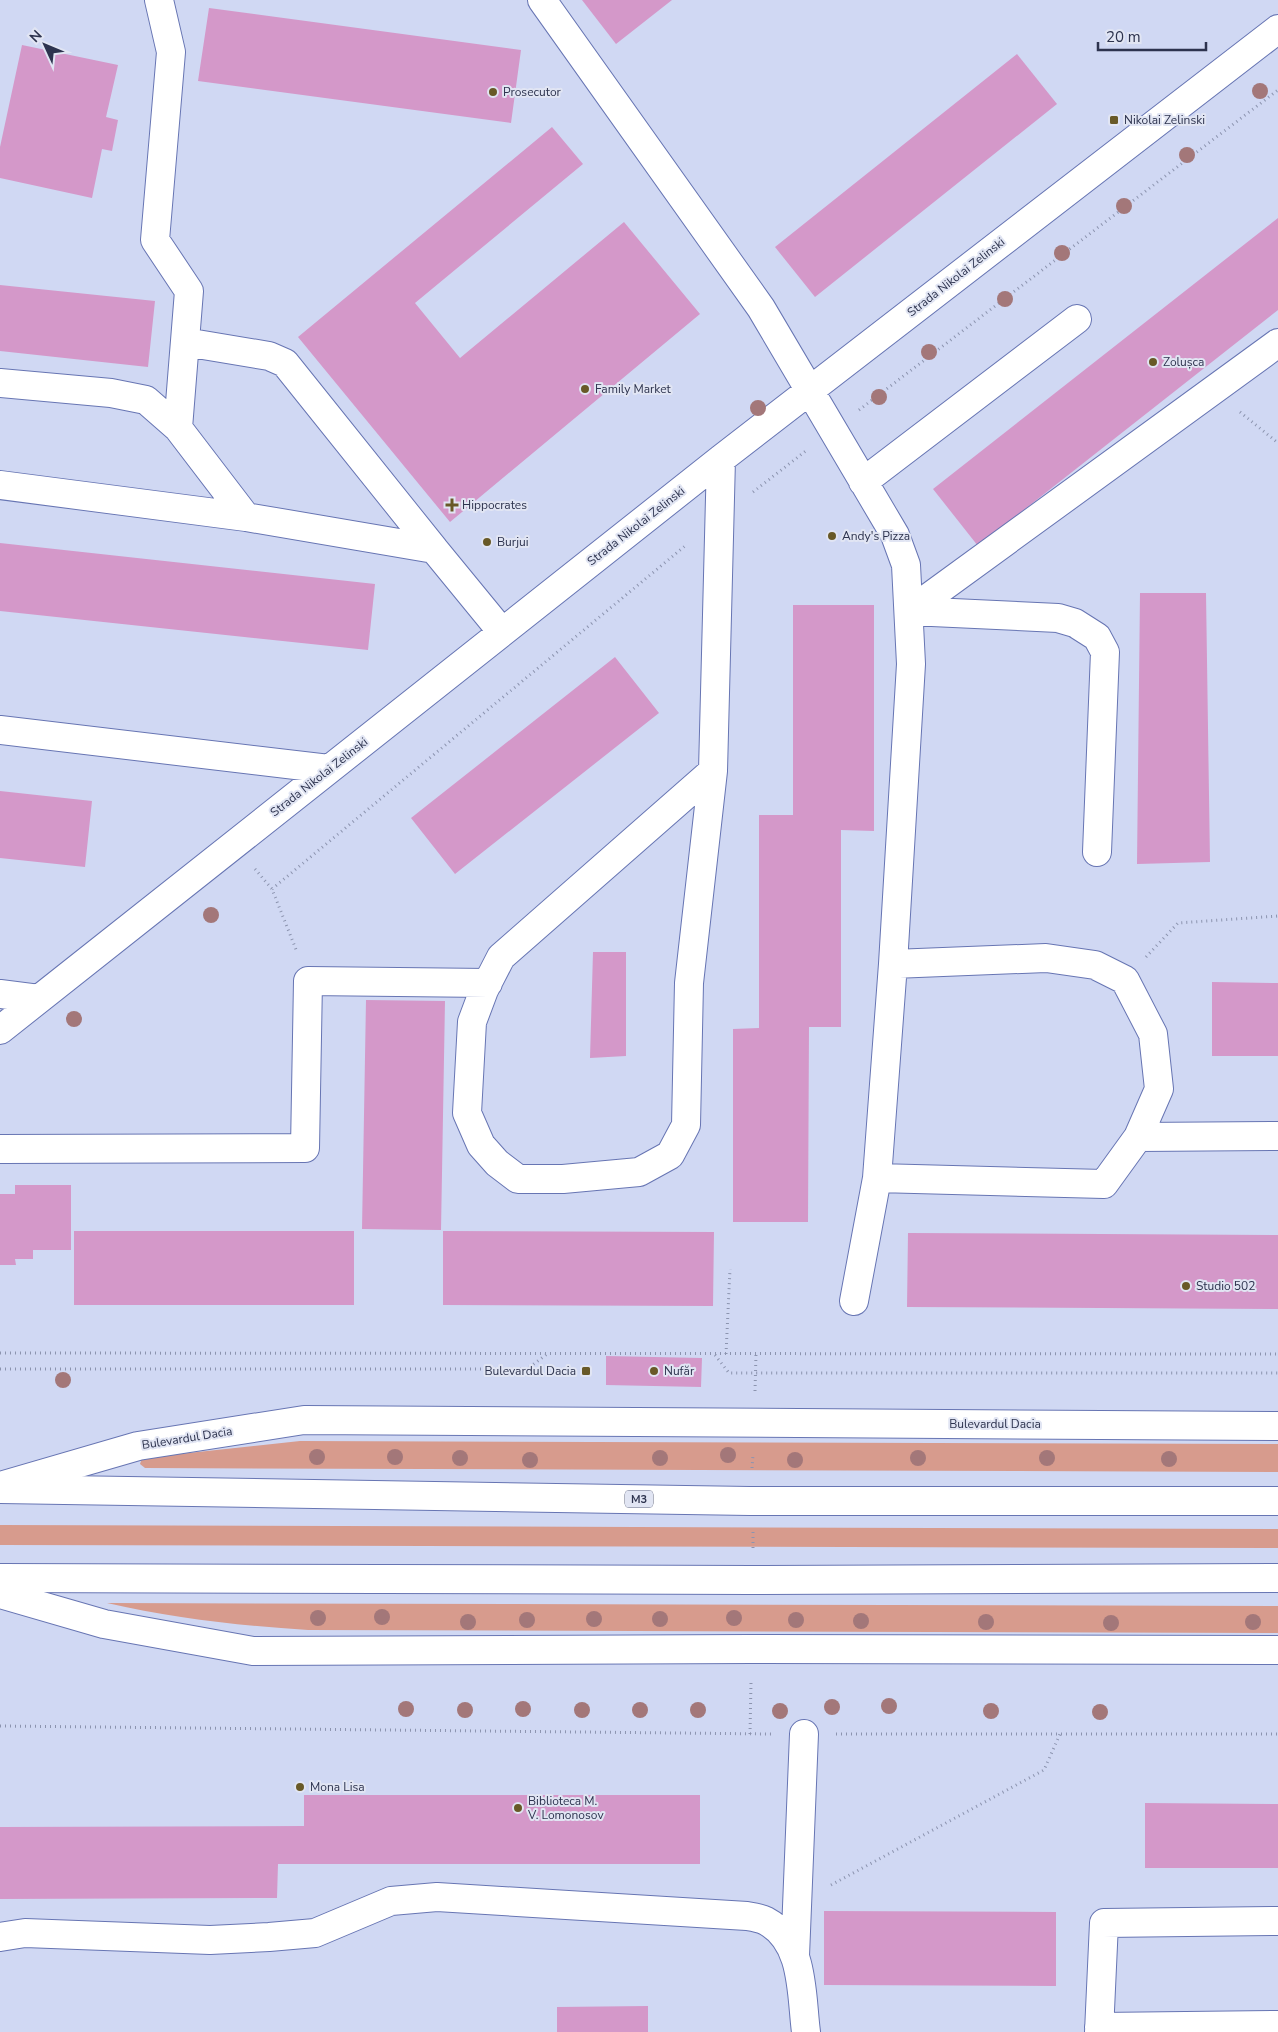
<svg xmlns="http://www.w3.org/2000/svg" width="1278" height="2032" font-family="'Nunito Sans',sans-serif">
  <style>
    .green { fill: #d79b8d }
    .building { fill: #d498c9 }
    .lines { fill: none; stroke-linecap: round; stroke-linejoin: round }
    .minor-casing { stroke: #6775b3; stroke-width: 30 }
    .highway-casing { stroke: #6775b3; stroke-width: 30 }
    .path { stroke: #8c94af; stroke-width: 3; stroke-dasharray: 1 4; stroke-linecap: butt }
    .minor { stroke: #fff; stroke-width: 28 }
    .highway { stroke: #fff; stroke-width: 28 }
    .tree { fill: #a37779 }
    .poi-dot { fill: #685927; stroke: #e1e5f3; stroke-width: 2 }
    .labels { text-anchor: middle; dominant-baseline: central; stroke-width: 4; stroke-linejoin: round; paint-order: stroke }
    .shield { fill: #e1e5f3; stroke: #636880; stroke-width: 1 }
    .shield-label { font-size: 11px; font-weight: bold; fill: #2d334e }
    .poi-label { font-size: 12px; fill: #2d334e; stroke: #e1e5f3; text-anchor: start }
    .street-label { font-size: 12px; fill: #2d334e; stroke: #e1e5f3 }
  </style>
  <rect width="100%" height="100%" fill="#d0d8f3"/>
  <path class="green" d="M 300,1441 L 1278,1444 L 1278,1472 L 145,1468 L 140,1464 L 142,1458 Z
    M 0,1525 L 1278,1529 L 1278,1548 L 0,1545 Z
    M 107,1603 L 1278,1606 L 1278,1633 L 308,1630 C 241,1626 173,1618 107,1603 Z"/>
  <path class="building" d="M 582,0 L 672,0 L 616,44 Z
    M 209,8 L 521,50 L 511,123 L 198,81 Z
    M 22,45 L 118,65 L 106,117 L 118,120 L 112,151 L 102,149 L 92,198 L 0,178 L 0,147 Z
    M 1017,54 L 1057,104 L 815,297 L 775,247 Z
    M 552,127 L 583,164 L 415,303 L 460,358 L 624,222 L 700,314 L 450,522 L 298,337 Z
    M 1278,218 L 1278,310 L 978,546 L 933,489 Z
    M 0,285 L 155,301 L 148,367 L 0,351 Z
    M 0,543 L 375,584 L 368,650 L 0,611 Z
    M 1140,593 L 1206,593 L 1210,862 L 1137,864 Z
    M 793,605 L 874,605 L 874,831 L 841,830 L 841,1027 L 809,1027 L 808,1222 L 733,1222 L 733,1029 L 759,1028 L 759,815 L 793,815 Z
    M 615,657 L 659,713 L 455,874 L 411,818 Z
    M 0,791 L 92,801 L 85,867 L 0,858 Z
    M 593,952 L 626,952 L 626,1056 L 590,1058 Z
    M 1212,982 L 1278,983 L 1278,1056 L 1212,1056 Z
    M 366,1000 L 445,1001 L 441,1230 L 362,1229 Z
    M 15,1185 L 71,1185 L 71,1250 L 33,1250 L 33,1259 L 15,1259 L 16,1265 L 0,1265 L 0,1194 L 15,1194 Z
    M 74,1231 L 354,1231 L 354,1305 L 74,1305 Z
    M 443,1231 L 714,1232 L 713,1306 L 443,1305 Z
    M 908,1233 L 1278,1235 L 1278,1309 L 907,1307 Z
    M 606,1356 L 702,1358 L 701,1387 L 606,1385 Z
    M 304,1795 L 700,1795 L 700,1864 L 278,1864 L 277,1898 L 0,1899 L 0,1827 L 304,1826 Z
    M 1145,1803 L 1278,1804 L 1278,1868 L 1145,1868 Z
    M 824,1911 L 1056,1912 L 1056,1986 L 824,1985 Z
    M 648,2006 L 648,2032 L 557,2032 L 557,2007 Z"/>
  <g class="lines">
    <g class="minor-casing">
      <path id="minor" d="M 159,0 L 171,52 L 155,240 L 189,291 L 178,428
        M 542,0 L 761,308 L 895,535 L 906,565 L 911,664 L 893,964 L 877,1178 L 854,1301
        M 185,342 L 269,356 L 285,363 L 434,549
        M 0,383 L 111,393 L 146,400 L 178,428 L 246,517 L 0,485
        M 863,482 L 1077,319
        M 246,517 L 434,549 L 502,632
        M 910,611 L 1278,343
        M 910,611 L 1058,618 L 1075,623 L 1097,637 L 1105,652 L 1097,852
        M 0,730 L 329,769
        M 713,771 L 501,957 L 484,990 L 472,1022 L 467,1113 L 481,1145 L 497,1163 L 518,1179 L 563,1179 L 639,1172 L 670,1155 L 686,1125 L 689,983 L 713,771 L 721,459
        M 0,994 L 39,999
        M 0,1030 L 721,459 L 1278,29
        M 1138,1137 L 1278,1136
        M 0,1149 L 305,1148 L 308,981 L 488,983
        M 877,1178 L 1104,1184 L 1138,1137 L 1159,1089 L 1153,1034 L 1125,980 L 1095,965 L 1046,958 L 893,964
        M 0,1486 L 138,1446 L 304,1420 L 1278,1426
        M 0,1594 L 104,1624 L 253,1651 L 751,1649 L 1278,1650
        M 0,1937 L 25,1933 L 210,1940 L 269,1937 L 315,1933 L 391,1901 L 437,1897 L 747,1916 C 753,1917 760,1918 766,1921 C 805,1942 801,1995 806,2032
        M 795,1956 L 804,1734
        M 1099,2027 L 1278,2025
        M 1099,2032 L 1104,1923 L 1278,1921"/>
    </g>
    <g class="highway-casing">
      <path id="highway" d="M 0,1489 L 750,1501 L 1278,1501
        M 0,1578 L 753,1580 L 1278,1578"/>
    </g>
    <path class="path" d="M 859,410 L 1278,90
      M 1240,412 L 1278,443
      M 753,492 L 807,450
      M 255,869 L 272,889 L 297,952
      M 272,889 L 685,546
      M 1146,957 L 1178,923 L 1278,916
      M 0,1353 L 1278,1354
      M 726,1354 L 730,1269
      M 715,1355 L 729,1373 L 1278,1373
      M 0,1369 L 527,1369 L 547,1354
      M 755,1391 L 756,1354
      M 752,1468 L 753,1455
      M 753,1532 L 753,1548
      M 0,1726 L 772,1734
      M 750,1734 L 751,1682
      M 836,1734 L 1278,1734
      M 831,1885 L 1044,1770 L 1060,1734"/>
    <use href="#minor" class="minor"/>
    <use href="#highway" class="highway"/>
  </g>
  <g class="tree">
    <circle cx="1260" cy="91" r="8"/>
    <circle cx="1187" cy="155" r="8"/>
    <circle cx="1124" cy="206" r="8"/>
    <circle cx="1062" cy="253" r="8"/>
    <circle cx="1005" cy="299" r="8"/>
    <circle cx="929" cy="352" r="8"/>
    <circle cx="879" cy="397" r="8"/>
    <circle cx="758" cy="408" r="8"/>
    <circle cx="211" cy="915" r="8"/>
    <circle cx="74" cy="1019" r="8"/>
    <circle cx="63" cy="1380" r="8"/>
    <circle cx="728" cy="1455" r="8"/>
    <circle cx="317" cy="1457" r="8"/>
    <circle cx="395" cy="1457" r="8"/>
    <circle cx="460" cy="1458" r="8"/>
    <circle cx="660" cy="1458" r="8"/>
    <circle cx="918" cy="1458" r="8"/>
    <circle cx="1047" cy="1458" r="8"/>
    <circle cx="1169" cy="1459" r="8"/>
    <circle cx="530" cy="1460" r="8"/>
    <circle cx="795" cy="1460" r="8"/>
    <circle cx="382" cy="1617" r="8"/>
    <circle cx="318" cy="1618" r="8"/>
    <circle cx="734" cy="1618" r="8"/>
    <circle cx="594" cy="1619" r="8"/>
    <circle cx="660" cy="1619" r="8"/>
    <circle cx="527" cy="1620" r="8"/>
    <circle cx="796" cy="1620" r="8"/>
    <circle cx="861" cy="1621" r="8"/>
    <circle cx="468" cy="1622" r="8"/>
    <circle cx="986" cy="1622" r="8"/>
    <circle cx="1253" cy="1622" r="8"/>
    <circle cx="1111" cy="1623" r="8"/>
    <circle cx="889" cy="1706" r="8"/>
    <circle cx="832" cy="1707" r="8"/>
    <circle cx="406" cy="1709" r="8"/>
    <circle cx="523" cy="1709" r="8"/>
    <circle cx="465" cy="1710" r="8"/>
    <circle cx="582" cy="1710" r="8"/>
    <circle cx="640" cy="1710" r="8"/>
    <circle cx="698" cy="1710" r="8"/>
    <circle cx="780" cy="1711" r="8"/>
    <circle cx="991" cy="1711" r="8"/>
    <circle cx="1100" cy="1712" r="8"/>
  </g>
  <g class="poi-dot">
    <circle cx="493" cy="92" r="5"/>
    <rect x="1109" y="115" width="10" height="10" rx="2.5"/>
    <circle cx="1153" cy="362" r="5"/>
    <circle cx="585" cy="389" r="5"/>
    <path d="M449.5 497.5h5v5h5v5h-5v5h-5v-5h-5v-5h5z"/>
    <circle cx="832" cy="536" r="5"/>
    <circle cx="487" cy="542" r="5"/>
    <circle cx="1186" cy="1286" r="5"/>
    <rect x="581" y="1366" width="10" height="10" rx="2.5"/>
    <circle cx="654" cy="1371" r="5"/>
    <circle cx="300" cy="1787" r="5"/>
    <circle cx="518" cy="1808" r="5"/>
  </g>
  <g class="labels">
    <rect class="shield" x="625" y="1490.5" width="28" height="17" rx="4"/>
    <g class="shield-label">
      <text x="639" y="1499">M3</text>
    </g>
    <g class="poi-label">
      <text x="503" y="92">Prosecutor</text>
      <text x="1124" y="120">Nikolai Zelinski</text>
      <text x="1163" y="362">Zolușca</text>
      <text x="595" y="389">Family Market</text>
      <text x="462" y="505">Hippocrates</text>
      <text x="842" y="536">Andy's Pizza</text>
      <text x="497" y="542">Burjui</text>
      <text x="1196" y="1286">Studio 502</text>
      <text x="576" y="1371" text-anchor="end">Bulevardul Dacia</text>
      <text x="664" y="1371">Nufăr</text>
      <text x="310" y="1787">Mona Lisa</text>
      <text x="528" y="1801">Biblioteca M.<tspan x="528" dy="14">V. Lomonosov</tspan></text>
    </g>
    <g class="street-label">
      <text transform="translate(956 277) rotate(-38)">Strada Nikolai Zelinski</text>
      <text transform="translate(636 526) rotate(-38)">Strada Nikolai Zelinski</text>
      <text transform="translate(319 777) rotate(-38)">Strada Nikolai Zelinski</text>
      <text x="995" y="1424">Bulevardul Dacia</text>
      <text transform="translate(187 1438) rotate(-9)">Bulevardul Dacia</text>
    </g>
  </g>
  <g transform="translate(45 45) rotate(314)" stroke="#e1e5f3" stroke-width="4" paint-order="stroke">
  <path d="M0-4L9 19L0 12L-9 19Z" fill="#2d334e"/>
  <text y="-8" font-size="14" font-weight="bold" text-anchor="middle" fill="#2d334e">N</text>
  </g>
  <path d="M1098 42v8h108v-8" fill="none" stroke="#2d334e" stroke-width="2.5"/>
  <text x="1106" y="42" font-size="15" fill="#2d334e" stroke="#e1e5f3" stroke-width="4" paint-order="stroke">20 m</text>
</svg>
